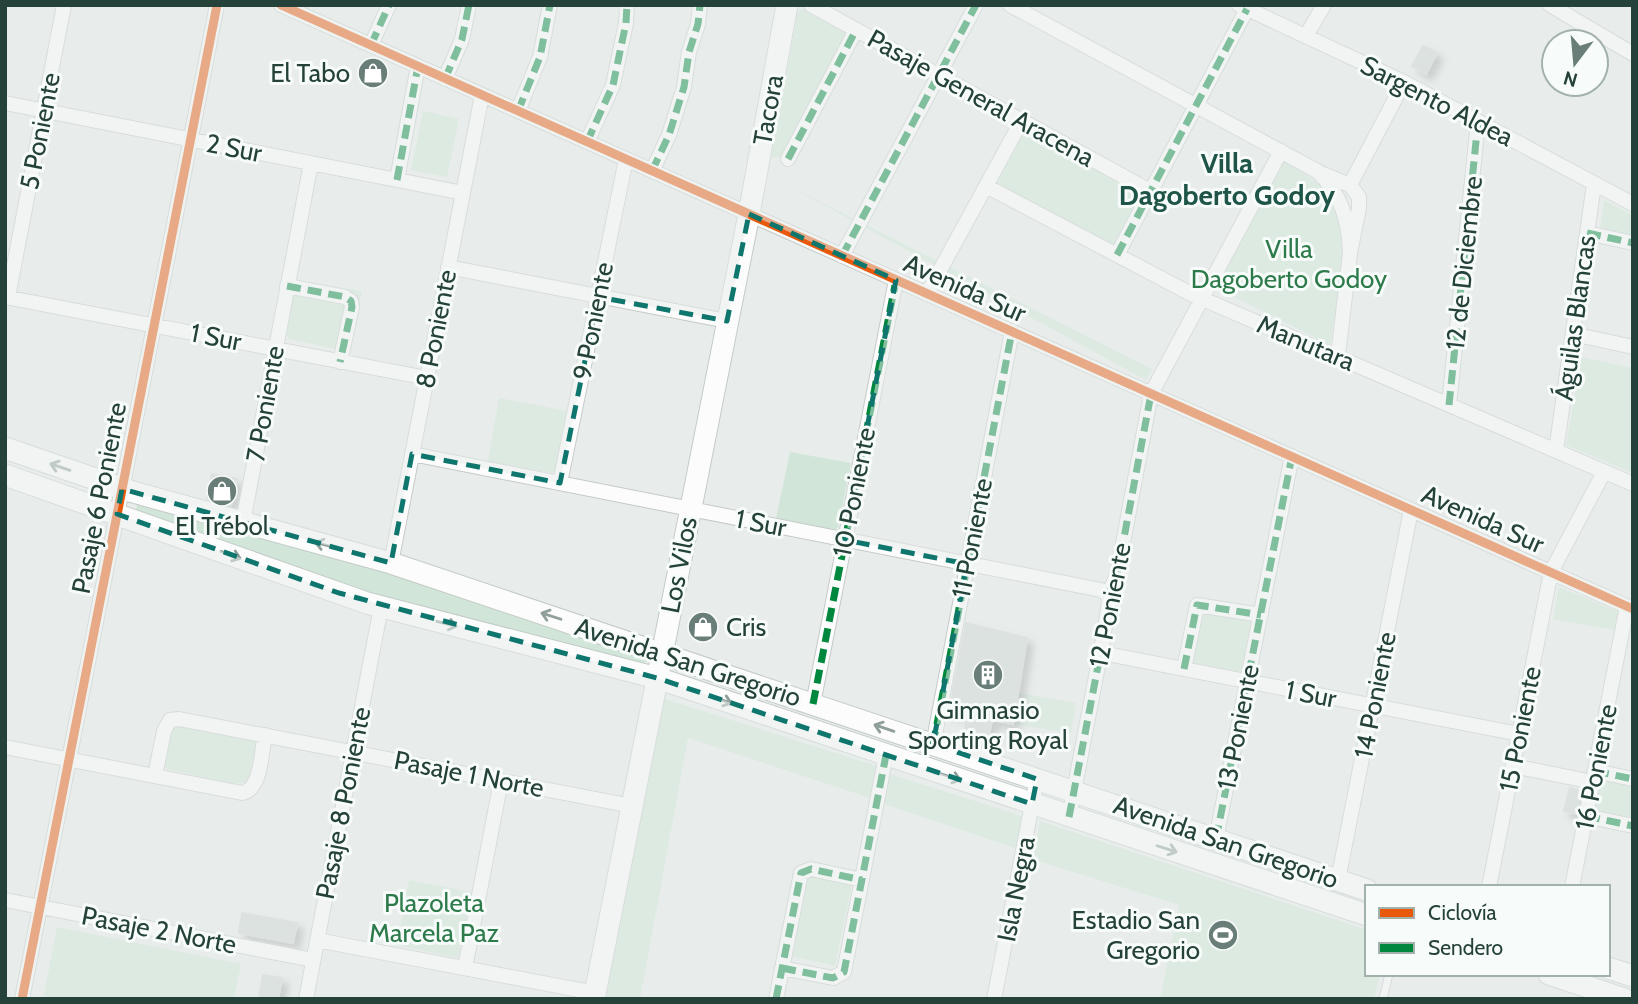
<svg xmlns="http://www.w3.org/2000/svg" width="1638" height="1004" font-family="Cabin,sans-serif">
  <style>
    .green { fill: #d1e6d8 }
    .building { fill: #cfd4d2; stroke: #d1d6d4; stroke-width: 2; filter: url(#shadow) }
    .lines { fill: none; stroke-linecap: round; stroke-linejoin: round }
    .lane-casing { stroke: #c5cac8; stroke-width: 9 }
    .street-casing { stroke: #c5cac8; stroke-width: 16 }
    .secondary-casing { stroke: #c3cbc8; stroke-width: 23 }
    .lane { stroke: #fcfcfc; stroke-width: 7 }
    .street { stroke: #fcfcfc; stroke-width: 14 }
    .secondary { stroke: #fcfcfc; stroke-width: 21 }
    .quiet { stroke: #00873e; stroke-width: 7; stroke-dasharray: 14 7; stroke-linecap: butt }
    .cycleway-casing { stroke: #f7fbf9; stroke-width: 13 }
    .cycleway { stroke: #e8590c; stroke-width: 9 }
    .oneway { stroke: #909f9b }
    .marked { fill: none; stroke: #0f766e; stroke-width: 5; stroke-dasharray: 14 9; stroke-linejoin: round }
    .labels { text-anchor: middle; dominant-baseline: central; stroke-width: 6; stroke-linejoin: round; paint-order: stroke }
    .poi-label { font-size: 26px; fill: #24423a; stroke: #f7fbf9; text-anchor: end }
    .street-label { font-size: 26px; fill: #24423a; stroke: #f7fbf9 }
    .park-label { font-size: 26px; fill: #2d7a4b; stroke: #f7fbf9 }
    .neighbourhood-label { font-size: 28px; font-weight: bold; fill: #1f5548; stroke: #f7fbf9 }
  </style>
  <defs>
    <filter id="shadow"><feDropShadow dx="6" dy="6" stdDeviation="3.5" flood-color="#0004"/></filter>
  </defs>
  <rect width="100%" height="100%" fill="#e8edeb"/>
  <path class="green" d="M 803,8 L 850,34 L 783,156 L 771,158 L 798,11 Z
    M 423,111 L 459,119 L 447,177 L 411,170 Z
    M 1024,130 L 1143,194 L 1114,247 L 997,184 Z
    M 1283,161 C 1302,172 1321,182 1333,201 C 1354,238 1336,305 1330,345 L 1216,288 Z
    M 787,185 L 1152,369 L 1146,380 Z
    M 1604,200 L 1633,215 L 1633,238 L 1600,231 Z
    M 297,280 L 362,291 L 350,352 L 289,339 L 286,335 Z
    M 1581,357 L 1633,368 L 1633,473 L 1566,445 Z
    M 499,398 L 567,411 L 557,469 L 552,473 L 488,461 Z
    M 790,452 L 851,463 L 838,528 L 833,530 L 776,518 Z
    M 138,503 L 394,570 L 648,659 L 648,661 L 638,664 L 378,595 L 141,515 L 136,509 Z
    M 1559,587 L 1622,613 L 1619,631 L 1553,619 Z
    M 1197,612 L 1250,617 L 1255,623 L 1245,668 L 1239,672 L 1192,662 Z
    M 1019,693 L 1076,703 L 1071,733 L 1013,724 Z
    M 662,698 L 877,766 L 870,798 L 688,738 L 640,999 L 604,999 Z
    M 174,725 L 257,741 L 248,782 L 235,784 L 166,769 C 160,756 166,736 174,725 Z
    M 890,774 L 1025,817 L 1018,849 L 884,804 Z
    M 1601,779 L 1633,786 L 1633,830 L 1592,822 Z
    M 1040,821 L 1367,930 L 1367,974 L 1380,974 L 1374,999 L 1160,999 L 1179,905 L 1038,861 L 1033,856 Z
    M 807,875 L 852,885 L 835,966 L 790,956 Z
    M 409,880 L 471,892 L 458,958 L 397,945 Z
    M 57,927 L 241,964 L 234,999 L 43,999 Z"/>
  <path class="building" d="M 1423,46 L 1437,53 L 1426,74 L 1412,66 Z
    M 212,474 L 237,479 L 231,505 L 207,499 Z
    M 966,623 L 1027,638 L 1013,724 L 992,720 L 987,745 L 963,740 L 968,716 L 949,713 Z
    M 1570,788 L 1581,791 L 1577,814 L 1564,811 Z
    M 242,913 L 297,923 L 293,943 L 239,933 Z
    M 263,975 L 282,978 L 278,999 L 259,999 Z"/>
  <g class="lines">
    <g class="lane-casing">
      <path id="lane" d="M 1383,999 L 1389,974"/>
    </g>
    <g class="street-casing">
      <path id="street" d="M 281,5 L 1633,609
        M 811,5 L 1150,191
        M 1010,5 L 1317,171 C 1341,194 1349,220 1350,253
        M 1239,5 L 1404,82 L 1633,204
        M 1550,5 L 1633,54
        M 1306,36 L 1324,5
        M 371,45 L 389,5
        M 445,79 L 462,39 L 469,5
        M 5,103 L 463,193
        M 518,111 L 540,57 L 550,5
        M 587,142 L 613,85 L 626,23 L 627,5
        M 788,159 L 856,30
        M 652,171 L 669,135 L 684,87 L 689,52 L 698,24 L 700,5
        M 1318,172 L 1350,185 L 1359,197 L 1359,208 L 1350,253 L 1338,356
        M 397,180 L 418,66
        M 1350,185 L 1404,82
        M 986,186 L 1191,294 L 1633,484
        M 1587,233 L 1633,243
        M 1117,255 L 1247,9
        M 842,256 L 976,5
        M 448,267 L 727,321
        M 287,286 L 345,297 L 351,301 L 352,307 L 340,362
        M 927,294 L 1022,120
        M 5,297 L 427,378
        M 8,297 L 64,5
        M 1573,334 L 1633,347
        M 1449,405 L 1478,122
        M 1556,451 L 1594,184
        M 412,454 L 1101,590 L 1108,595
        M 560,483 L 626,159
        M 243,522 L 311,163
        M 391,563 L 482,95
        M 1104,650 L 1112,655 L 1519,734
        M 1184,669 L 1197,605 L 1261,615
        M 813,704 L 896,280
        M 933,745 L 1012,331
        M 5,747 L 242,793 C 262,789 261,752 265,735
        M 1513,766 L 1593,782
        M 1595,771 L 1633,779
        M 155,776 L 164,731 L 170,720 L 179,719 L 632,806
        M 1586,816 L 1633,826
        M 1069,817 L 1098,666 L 1104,650 L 1102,644 L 1109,603 L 1108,595 L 1117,575 L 1151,394 L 1281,151
        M 1216,839 L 1292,456
        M 1338,880 L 1411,510
        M 1489,887 L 1551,572 L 1604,472
        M 1572,887 L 1627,606
        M 5,900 L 313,960
        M 317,940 L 595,993
        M 465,968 L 501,781
        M 782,968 L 833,978 L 844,972 L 886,755
        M 22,999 L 217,5
        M 306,999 L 381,607
        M 776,999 L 801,873 L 811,869 L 862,880
        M 994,999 L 1037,779"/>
    </g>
    <g class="secondary-casing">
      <path id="secondary" d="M 5,448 L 133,492 L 391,563 L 1367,890
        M 5,475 L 367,603 L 657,678 L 1367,915
        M 1608,968 L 1633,976
        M 1549,974 L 1624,999
        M 594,999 L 749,214 L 787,5"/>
    </g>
    <use href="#lane" class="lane"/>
    <use href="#street" class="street"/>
    <use href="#secondary" class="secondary"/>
    <path class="quiet" d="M 371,45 L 389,5
      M 445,79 L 462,39 L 469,5
      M 518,111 L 540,57 L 550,5
      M 587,142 L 613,85 L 626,23 L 627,5
      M 788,159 L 856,30
      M 652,171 L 669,135 L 684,87 L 689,52 L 698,24 L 700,5
      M 397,180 L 418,66
      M 1587,233 L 1633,243
      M 1117,255 L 1247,9
      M 842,256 L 976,5
      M 287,286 L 345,297 L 351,301 L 352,307 L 340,362
      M 1449,405 L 1478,122
      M 1108,595 L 1117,575 L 1151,394
      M 1184,669 L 1197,605 L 1261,615
      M 813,704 L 896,280
      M 933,745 L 1012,331
      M 1595,771 L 1633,779
      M 1586,816 L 1633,826
      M 1069,817 L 1098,666 L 1104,650
      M 1216,839 L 1292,456
      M 782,968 L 833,978 L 844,972 L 886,755
      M 776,999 L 801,873 L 811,869 L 862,880"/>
    <g class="cycleway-casing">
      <path id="cycleway" d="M 281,5 L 1633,609
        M 22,999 L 217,5"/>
    </g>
    <use href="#cycleway" class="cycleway"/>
  </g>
  <defs><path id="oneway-shaft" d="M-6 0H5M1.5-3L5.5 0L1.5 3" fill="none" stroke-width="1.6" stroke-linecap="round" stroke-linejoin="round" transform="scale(1.75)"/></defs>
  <g class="oneway">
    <use href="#oneway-shaft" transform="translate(60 467) rotate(-161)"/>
    <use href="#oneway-shaft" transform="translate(325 545) rotate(-165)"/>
    <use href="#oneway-shaft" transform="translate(231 555) rotate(20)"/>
    <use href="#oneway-shaft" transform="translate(551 616) rotate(-162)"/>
    <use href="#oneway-shaft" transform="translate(447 624) rotate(14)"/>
    <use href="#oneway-shaft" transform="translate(722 700) rotate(19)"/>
    <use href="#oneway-shaft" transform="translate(884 728) rotate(-161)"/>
    <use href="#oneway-shaft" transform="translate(951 777) rotate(18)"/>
    <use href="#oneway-shaft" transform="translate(1167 849) rotate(18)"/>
  </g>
  <path d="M0 0H1638V1004H0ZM 749,214 L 896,280 L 845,540 L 967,564 L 933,744 L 1037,779 L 1032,804 L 657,678 L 339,593 L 117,514 L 122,489 L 391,563 L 412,454 L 560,483 L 598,297 L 727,321 Z" fill="#e8edeb" fill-opacity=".55" fill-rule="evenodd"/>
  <path class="marked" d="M 749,214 L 896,280 L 845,540 L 967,564 L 933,744 L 1037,779 L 1032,804 L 657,678 L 339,593 L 117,514 L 122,489 L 391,563 L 412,454 L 560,483 L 598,297 L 727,321 Z"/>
  <defs>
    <g id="shop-disc" transform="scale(1.575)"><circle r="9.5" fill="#697e78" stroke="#f7fbf9"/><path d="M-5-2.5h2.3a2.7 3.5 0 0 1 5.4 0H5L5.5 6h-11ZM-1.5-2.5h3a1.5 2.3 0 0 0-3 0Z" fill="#fff"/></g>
    <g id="building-disc" transform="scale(1.575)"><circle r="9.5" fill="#697e78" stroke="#f7fbf9"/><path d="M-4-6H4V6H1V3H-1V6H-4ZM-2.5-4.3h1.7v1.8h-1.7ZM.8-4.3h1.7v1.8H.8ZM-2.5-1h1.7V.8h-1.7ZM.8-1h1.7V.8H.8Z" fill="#fff"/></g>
    <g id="stadium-disc" transform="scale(1.575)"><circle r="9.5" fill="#697e78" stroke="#f7fbf9"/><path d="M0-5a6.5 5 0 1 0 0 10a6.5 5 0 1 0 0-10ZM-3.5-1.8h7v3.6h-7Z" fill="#fff"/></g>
  </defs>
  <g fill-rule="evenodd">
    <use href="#shop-disc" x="373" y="73"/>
    <use href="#shop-disc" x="222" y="491"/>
    <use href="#shop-disc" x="703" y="627"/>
    <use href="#building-disc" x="988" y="675"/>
    <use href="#stadium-disc" x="1223" y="935"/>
  </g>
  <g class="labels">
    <g class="poi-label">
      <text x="350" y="73">El Tabo</text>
      <text x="222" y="526" text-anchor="middle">El Trébol</text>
      <text x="726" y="627" text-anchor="start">Cris</text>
      <text x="988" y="710" text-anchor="middle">Gimnasio<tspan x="988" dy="30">Sporting Royal</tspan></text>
      <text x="1200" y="920">Estadio San<tspan x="1200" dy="30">Gregorio</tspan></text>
    </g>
    <g class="street-label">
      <text transform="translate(981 98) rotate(29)">Pasaje General Aracena</text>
      <text transform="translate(1437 101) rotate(27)">Sargento Aldea</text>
      <text transform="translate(768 110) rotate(-80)">Tacora</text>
      <text transform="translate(40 131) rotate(-79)">5 Poniente</text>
      <text transform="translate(234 148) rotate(11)">2 Sur</text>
      <text transform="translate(1464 263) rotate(-84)">12 de Diciembre</text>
      <text transform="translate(965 288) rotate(24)">Avenida Sur</text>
      <text transform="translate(1575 318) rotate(-82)">Águilas Blancas</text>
      <text transform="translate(593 321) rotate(-79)">9 Poniente</text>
      <text transform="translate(436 329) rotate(-79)">8 Poniente</text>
      <text transform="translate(216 337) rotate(11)">1 Sur</text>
      <text transform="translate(1306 343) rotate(23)">Manutara</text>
      <text transform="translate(265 404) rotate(-80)">7 Poniente</text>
      <text transform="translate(854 492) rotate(-79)">10 Poniente</text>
      <text transform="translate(99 498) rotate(-79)">Pasaje 6 Poniente</text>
      <text transform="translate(1483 519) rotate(24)">Avenida Sur</text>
      <text transform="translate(761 523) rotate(11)">1 Sur</text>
      <text transform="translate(972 538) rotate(-79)">11 Poniente</text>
      <text transform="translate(679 565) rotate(-79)">Los Vilos</text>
      <text transform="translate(1110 605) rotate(-79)">12 Poniente</text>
      <text transform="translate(688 662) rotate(18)">Avenida San Gregorio</text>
      <text transform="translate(1311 694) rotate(11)">1 Sur</text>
      <text transform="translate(1375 695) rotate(-79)">14 Poniente</text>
      <text transform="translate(1238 727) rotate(-79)">13 Poniente</text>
      <text transform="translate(1520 729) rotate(-79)">15 Poniente</text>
      <text transform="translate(1596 767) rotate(-79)">16 Poniente</text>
      <text transform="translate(469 774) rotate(11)">Pasaje 1 Norte</text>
      <text transform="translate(343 803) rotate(-79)">Pasaje 8 Poniente</text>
      <text transform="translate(1226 842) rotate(19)">Avenida San Gregorio</text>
      <text transform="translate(1016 889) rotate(-79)">Isla Negra</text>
      <text transform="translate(159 930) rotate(11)">Pasaje 2 Norte</text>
    </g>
    <g class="park-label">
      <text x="1289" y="249">Villa<tspan x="1289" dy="30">Dagoberto Godoy</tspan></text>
      <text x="434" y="903">Plazoleta<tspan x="434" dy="30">Marcela Paz</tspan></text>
    </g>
    <g class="neighbourhood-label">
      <text x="1227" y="163">Villa<tspan x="1227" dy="32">Dagoberto Godoy</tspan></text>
    </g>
  </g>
  <rect width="1638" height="1004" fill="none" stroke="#24423a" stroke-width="14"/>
  <rect x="1365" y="885" width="245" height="91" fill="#f7fbf9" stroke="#a3b1ad" stroke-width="2"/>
  <rect x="1379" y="908" width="35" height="10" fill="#e8590c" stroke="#a3b1ad" stroke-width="2"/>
  <text x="1428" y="920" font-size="21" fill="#24423a">Ciclovía</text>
  <rect x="1379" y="943" width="35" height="10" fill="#00873e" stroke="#a3b1ad" stroke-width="2"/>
  <text x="1428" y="955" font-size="21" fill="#24423a">Sendero</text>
  <g transform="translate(1575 63) rotate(196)"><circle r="33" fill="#f7fbf9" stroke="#a3b1ad" stroke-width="2"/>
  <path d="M0-5L12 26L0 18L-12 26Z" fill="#697e78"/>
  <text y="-10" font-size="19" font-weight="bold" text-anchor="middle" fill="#24423a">N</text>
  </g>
</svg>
